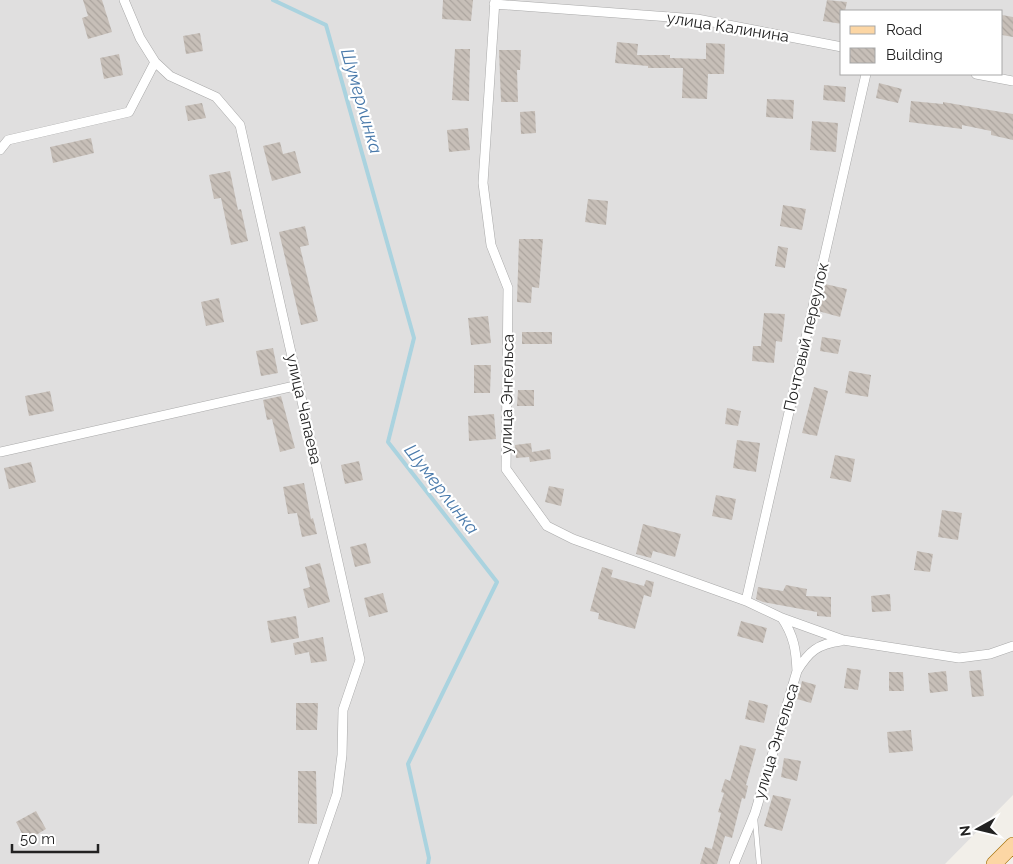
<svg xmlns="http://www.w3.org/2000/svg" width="1013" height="864" font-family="Raleway,sans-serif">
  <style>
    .residential { fill: #e0dfdf; fill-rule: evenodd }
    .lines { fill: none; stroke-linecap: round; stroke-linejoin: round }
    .stream { stroke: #aad3df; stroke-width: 4 }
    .building { fill: url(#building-back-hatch) }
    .lane-casing { stroke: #a9a9a9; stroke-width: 5.5 }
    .street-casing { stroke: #a9a9a9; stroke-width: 10 }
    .primary-casing { stroke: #a06b00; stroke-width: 16 }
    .lane { stroke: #fff; stroke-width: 4.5 }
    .street { stroke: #fff; stroke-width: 9 }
    .primary { stroke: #fcd6a4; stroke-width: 15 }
    .labels { text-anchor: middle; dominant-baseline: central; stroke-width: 4.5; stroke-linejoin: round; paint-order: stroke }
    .street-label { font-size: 16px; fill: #222; stroke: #fff }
    .water-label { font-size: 18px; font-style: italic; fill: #4a7aab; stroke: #fff }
  </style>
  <defs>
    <pattern id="building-back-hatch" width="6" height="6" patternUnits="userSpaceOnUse" patternTransform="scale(1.25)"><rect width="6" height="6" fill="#c7bfb8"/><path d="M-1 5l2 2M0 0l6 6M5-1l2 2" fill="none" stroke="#aba49e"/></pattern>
  </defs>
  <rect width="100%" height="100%" fill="#f2efe9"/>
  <path class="residential" d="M 0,0 L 1013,0 L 1013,795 L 945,864 L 0,864 ZM 842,11 L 1002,11 L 1002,74 L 842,74 Z"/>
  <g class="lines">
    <path class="stream" d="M 273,0 L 326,25 L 414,338 L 388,442 L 497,582 L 408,764 L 429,858 L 428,864"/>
  </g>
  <path class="building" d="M 83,0 L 102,0 L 112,32 L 88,39 L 82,18 L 88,16 Z
    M 443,0 L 473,0 L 471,21 L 442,19 Z
    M 827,0 L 847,2 L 845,11 L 842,11 L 842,24 L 823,21 Z
    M 1002,15 L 1013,17 L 1013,37 L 1002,35 Z
    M 200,33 L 203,51 L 186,54 L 183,36 Z
    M 617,42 L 638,44 L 637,55 L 670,55 L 670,58 L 706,59 L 706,43 L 725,44 L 724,74 L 708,74 L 707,99 L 682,98 L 683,68 L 648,68 L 648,66 L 615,63 Z
    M 455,49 L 470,49 L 469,101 L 452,100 Z
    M 499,50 L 521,50 L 520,70 L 517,70 L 518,102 L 501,102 Z
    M 119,54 L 123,75 L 104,79 L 100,58 Z
    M 879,83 L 902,89 L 898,103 L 876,98 Z
    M 824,85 L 846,87 L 845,102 L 823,100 Z
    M 767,99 L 794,100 L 793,119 L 766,117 Z
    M 911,101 L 943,104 L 943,102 L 1013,114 L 1013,140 L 991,135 L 991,131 L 962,125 L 962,129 L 909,122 Z
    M 202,103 L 206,118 L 188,121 L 185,106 Z
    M 535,111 L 536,133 L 521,134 L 520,112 Z
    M 812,121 L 838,123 L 836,152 L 810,150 Z
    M 468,128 L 470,150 L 449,152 L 447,130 Z
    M 91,138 L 94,153 L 53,163 L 50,147 Z
    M 280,142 L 283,154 L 295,151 L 301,173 L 272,181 L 263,146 Z
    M 230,171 L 238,210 L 241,209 L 248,241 L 231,245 L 221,198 L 214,199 L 209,175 Z
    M 588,199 L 608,201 L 606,225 L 585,222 Z
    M 783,205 L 806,209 L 802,230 L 780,226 Z
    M 305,226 L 309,245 L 300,247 L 318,321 L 301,325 L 279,232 Z
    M 519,239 L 543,239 L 539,288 L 532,287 L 531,303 L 517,302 Z
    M 778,246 L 788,248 L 785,268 L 775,266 Z
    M 825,284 L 847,289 L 840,317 L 818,311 Z
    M 219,298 L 224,322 L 206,326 L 201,302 Z
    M 764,313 L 785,314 L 782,342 L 776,341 L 774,363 L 752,361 L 753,346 L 761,346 Z
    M 488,316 L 491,343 L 471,345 L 468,318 Z
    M 522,332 L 552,332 L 552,344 L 522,344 Z
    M 822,337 L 841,340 L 838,354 L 820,351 Z
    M 273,348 L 278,373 L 261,376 L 256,351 Z
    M 474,365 L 491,365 L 490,393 L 474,393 Z
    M 849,371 L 871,375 L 868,397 L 845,393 Z
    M 814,387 L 828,391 L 817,436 L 802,433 Z
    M 518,390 L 534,390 L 534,406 L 517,406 Z
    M 50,391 L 54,411 L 29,416 L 25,396 Z
    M 281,396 L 295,448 L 280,452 L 272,419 L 267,420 L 263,400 Z
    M 727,408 L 741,411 L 738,426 L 725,424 Z
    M 494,414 L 496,439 L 469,441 L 468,416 Z
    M 737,440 L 760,443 L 756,472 L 733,468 Z
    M 531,443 L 532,452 L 550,449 L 551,459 L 530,462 L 529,457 L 516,458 L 515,445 Z
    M 835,455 L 855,459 L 851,482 L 830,478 Z
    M 359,461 L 363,480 L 345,484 L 341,465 Z
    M 31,462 L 36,482 L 9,489 L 4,468 Z
    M 304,483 L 311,519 L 313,518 L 317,534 L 302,537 L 297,513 L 288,514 L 283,487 Z
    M 549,486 L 564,489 L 561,506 L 545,502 Z
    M 716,495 L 736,499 L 732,520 L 712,516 Z
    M 942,510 L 962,513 L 958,540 L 938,537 Z
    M 643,524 L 681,534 L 675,557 L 653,551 L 651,558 L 636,554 Z
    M 366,543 L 371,563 L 355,567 L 350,547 Z
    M 917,551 L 933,554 L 930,572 L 914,570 Z
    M 320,563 L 330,602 L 308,608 L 303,589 L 310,587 L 305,567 Z
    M 602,567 L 613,570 L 611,577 L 644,586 L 646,580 L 654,582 L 651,597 L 644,595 L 635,629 L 598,619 L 599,613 L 590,611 Z
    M 786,585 L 807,589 L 806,596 L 831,597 L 831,617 L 817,616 L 817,612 L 763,602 L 756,599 L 758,587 L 783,591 Z
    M 383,593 L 388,612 L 369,617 L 364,598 Z
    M 890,594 L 891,611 L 872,612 L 871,596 Z
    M 296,616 L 299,638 L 271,643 L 267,621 Z
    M 741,621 L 767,628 L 763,643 L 737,636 Z
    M 323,637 L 327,661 L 311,663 L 309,652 L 295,655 L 293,643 Z
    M 847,668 L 861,670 L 858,690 L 844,688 Z
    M 981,670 L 984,696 L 972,697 L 969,671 Z
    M 946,671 L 948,691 L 930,693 L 928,673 Z
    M 889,672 L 903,672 L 904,691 L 889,691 Z
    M 802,681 L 816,685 L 811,703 L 797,699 Z
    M 749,700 L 768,705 L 764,723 L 745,719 Z
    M 296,703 L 318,703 L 317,730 L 296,730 Z
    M 911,730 L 913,751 L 889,753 L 887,732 Z
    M 740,745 L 756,749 L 746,785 L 748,786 L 745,799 L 742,798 L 732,838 L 725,836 L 717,864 L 700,864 L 705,847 L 712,849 L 721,813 L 718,812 L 724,793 L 721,792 L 725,779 L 730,781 Z
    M 784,758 L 801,761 L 797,781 L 781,777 Z
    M 298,771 L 316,771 L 317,824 L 298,823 Z
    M 773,795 L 791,799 L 782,831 L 764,826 Z
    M 36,811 L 46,829 L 26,841 L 16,822 Z"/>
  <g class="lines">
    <g class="lane-casing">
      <path id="lane" d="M 755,819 L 759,864"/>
    </g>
    <g class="street-casing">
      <path id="street" d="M 124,0 L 140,38 L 155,62 L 170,76 L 216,97 L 240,125 L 360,660 L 343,710 L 342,755 L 337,794 L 313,864
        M 495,0 L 483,183 L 491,245 L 508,288 L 506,469 L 547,526 L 573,539 L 746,601 L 782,618 L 843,640 L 959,658 L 990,654 L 1013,646
        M 494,4 L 697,19 L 842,47
        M 976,74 L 1013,81
        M 0,150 L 8,140 L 129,112 L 155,62
        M 0,452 L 299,385
        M 746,601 L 866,74
        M 797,671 C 809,651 818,644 841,641
        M 734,864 L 755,813 L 797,671 C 796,650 794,636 782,618"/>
    </g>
    <g class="primary-casing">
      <path id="primary" d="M 994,864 L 1013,845"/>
    </g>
    <use href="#lane" class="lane"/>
    <use href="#street" class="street"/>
    <use href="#primary" class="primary"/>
  </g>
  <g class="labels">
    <g class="street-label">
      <text transform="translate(728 27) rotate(9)">улица Калинина</text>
      <text transform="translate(806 337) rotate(-77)">Почтовый переулок</text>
      <text transform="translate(507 394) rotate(-89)">улица Энгельса</text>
      <text transform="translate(304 409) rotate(77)">улица Чапаева</text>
      <text transform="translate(776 741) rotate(-73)">улица Энгельса</text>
    </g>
    <g class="water-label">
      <text transform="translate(362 101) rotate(74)">Шумерлинка</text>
      <text transform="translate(442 489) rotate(52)">Шумерлинка</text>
    </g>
  </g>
  <rect x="840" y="10" width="162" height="65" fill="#ffffff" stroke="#a7a7a7"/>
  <rect x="850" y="26" width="25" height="8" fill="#fcd6a4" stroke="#a7a7a7"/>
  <text x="886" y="35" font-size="15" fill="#222222">Road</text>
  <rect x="850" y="48" width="25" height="15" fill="url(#building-back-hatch)" stroke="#a7a7a7"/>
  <text x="886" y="60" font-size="15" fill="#222222">Building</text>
  <g transform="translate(978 829) rotate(262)" stroke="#ffffff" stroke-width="4" paint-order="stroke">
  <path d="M0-4L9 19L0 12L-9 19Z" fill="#222222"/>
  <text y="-8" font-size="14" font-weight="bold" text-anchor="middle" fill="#222222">N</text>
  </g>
  <path d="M12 844v8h86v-8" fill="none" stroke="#222222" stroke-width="2.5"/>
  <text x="20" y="844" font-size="15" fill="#222222" stroke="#ffffff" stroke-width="4" paint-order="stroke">50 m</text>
</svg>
